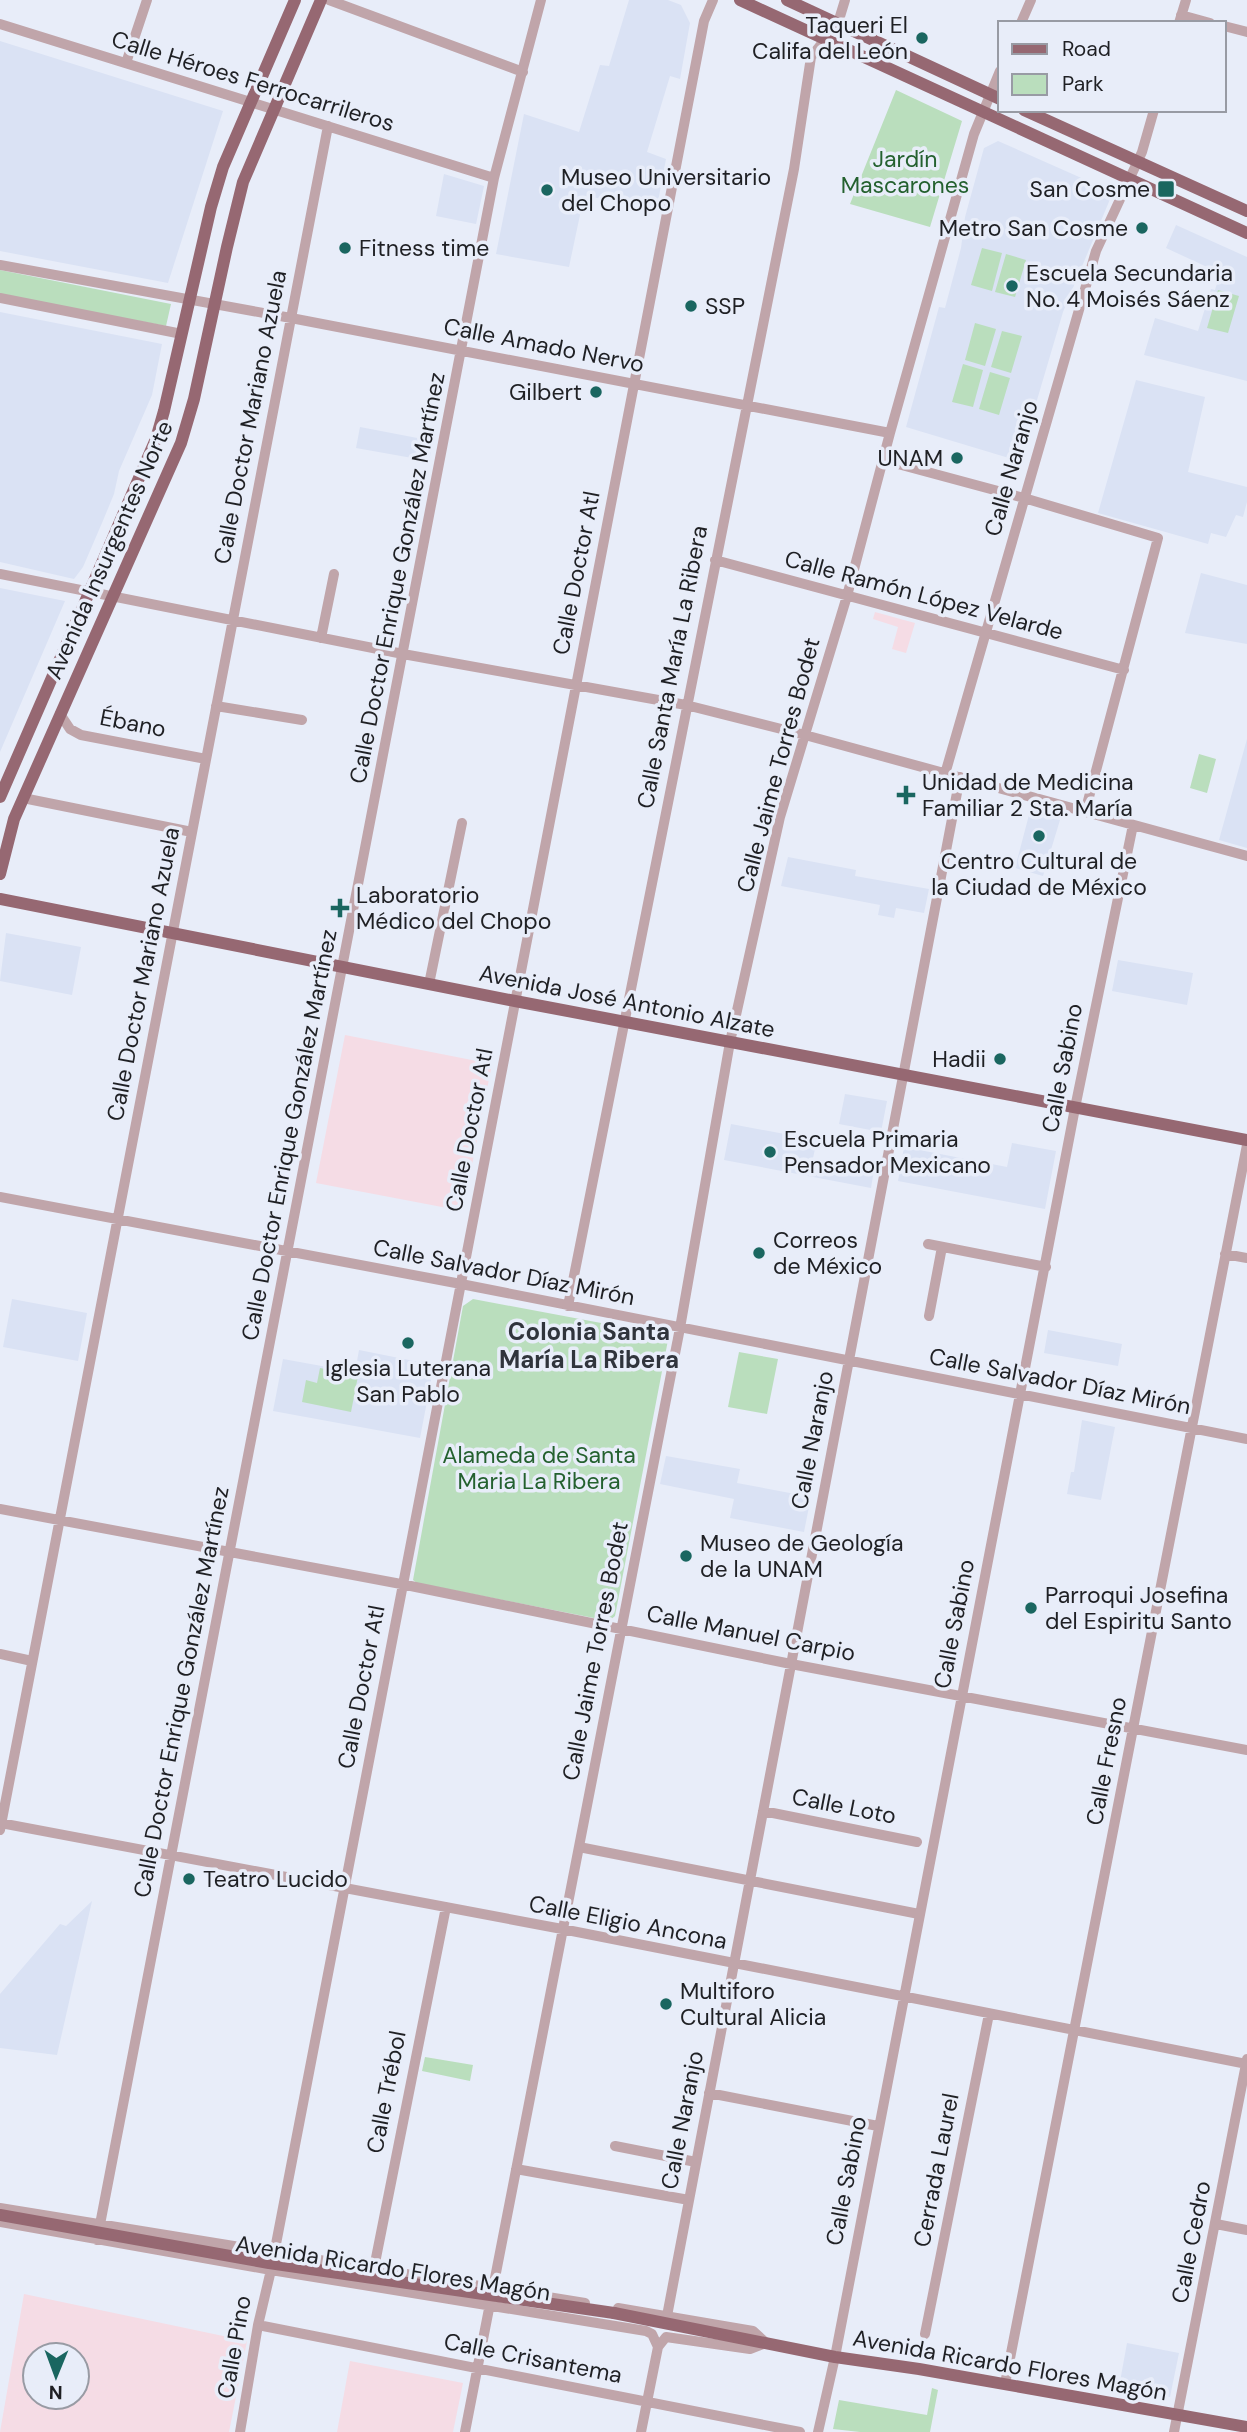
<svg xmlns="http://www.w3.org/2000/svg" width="1247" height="2432" font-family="'DM Sans',sans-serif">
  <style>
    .built { fill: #dae2f4 }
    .industrial { fill: #f5dce5; fill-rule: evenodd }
    .green { fill: #badebd }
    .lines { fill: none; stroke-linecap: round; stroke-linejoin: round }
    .minor { stroke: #c0a5aa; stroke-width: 10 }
    .major { stroke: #966872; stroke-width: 12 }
    .major-bridge { stroke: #966872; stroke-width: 12 }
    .poi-dot { fill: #1a6660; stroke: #e8edf9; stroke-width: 2.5 }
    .labels { text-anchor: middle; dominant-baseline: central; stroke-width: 7; stroke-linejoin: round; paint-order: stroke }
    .poi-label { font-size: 23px; fill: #1f2024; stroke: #e8edf9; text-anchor: start }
    .street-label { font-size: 23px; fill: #1f2024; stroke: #e8edf9 }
    .park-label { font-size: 23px; fill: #24612f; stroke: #e8edf9 }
    .neighbourhood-label { font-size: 24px; font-weight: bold; fill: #30343c; stroke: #e8edf9 }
  </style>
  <rect width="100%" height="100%" fill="#e8edf9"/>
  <path class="built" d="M 629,0 L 668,0 L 681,5 L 690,23 L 680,79 L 670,76 L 647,152 L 666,159 L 657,207 L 584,196 L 569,267 L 496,254 L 524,114 L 579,132 L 600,65 L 609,66 Z
    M 0,41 L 223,111 L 168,283 L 0,251 Z
    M 998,141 L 1113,192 L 1063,312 L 1019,461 L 906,427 L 939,307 L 945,308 L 961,248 L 965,217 L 984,148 Z
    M 444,174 L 484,186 L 476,224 L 436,216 Z
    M 1176,225 L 1247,257 L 1247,381 L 1144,355 L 1155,318 L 1198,331 L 1211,289 L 1215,290 L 1220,273 L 1166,248 Z
    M 0,312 L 162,344 L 152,395 L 119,471 L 114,494 L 102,523 L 83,567 L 74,579 L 0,562 Z
    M 1136,380 L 1205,397 L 1188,472 L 1247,487 L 1247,502 L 1243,517 L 1236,515 L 1226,537 L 1211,533 L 1208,544 L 1098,513 Z
    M 360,427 L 433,441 L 429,461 L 356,448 Z
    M 1201,573 L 1247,585 L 1247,644 L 1185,633 Z
    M 0,588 L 65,601 L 0,752 Z
    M 1247,739 L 1247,848 L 1219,840 Z
    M 1030,811 L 1060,820 L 1043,876 L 1015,868 Z
    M 788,857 L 856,870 L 855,876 L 929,889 L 924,913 L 896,908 L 894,918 L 878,915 L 880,905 L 781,886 Z
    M 6,933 L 81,947 L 72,995 L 0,981 Z
    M 1118,960 L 1193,973 L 1187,1005 L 1112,991 Z
    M 845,1094 L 887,1101 L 881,1132 L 839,1124 Z
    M 731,1124 L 817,1140 L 813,1158 L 874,1170 L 871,1188 L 724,1160 Z
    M 1012,1143 L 1056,1151 L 1045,1209 L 898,1181 L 904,1147 L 1007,1167 Z
    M 12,1299 L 87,1313 L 78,1361 L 3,1347 Z
    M 1048,1330 L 1122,1344 L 1118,1366 L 1044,1353 Z
    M 359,1350 L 434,1365 L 420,1438 L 273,1411 L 283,1359 L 355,1372 Z
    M 1082,1420 L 1115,1427 L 1101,1500 L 1067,1494 L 1071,1472 L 1074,1472 Z
    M 666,1456 L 740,1469 L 737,1483 L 811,1497 L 804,1532 L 730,1518 L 734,1499 L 660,1484 Z
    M 92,1901 L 57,2055 L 0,2048 L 0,1994 L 60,1924 L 66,1926 Z
    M 1127,2343 L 1179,2353 L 1170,2397 L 1119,2387 Z"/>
  <path class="industrial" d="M 875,612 L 915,623 L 906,653 L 892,649 L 898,627 L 873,619 Z
    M 345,1035 L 492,1064 L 463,1211 L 316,1183 Z
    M 24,2294 L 247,2341 L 229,2432 L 0,2432 ZM 77,2355 L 77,2397 L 35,2397 L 35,2355 Z
    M 350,2361 L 463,2383 L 453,2432 L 337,2432 Z"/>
  <path class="green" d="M 896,90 L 962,121 L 930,227 L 850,204 Z
    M 982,248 L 1002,253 L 992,291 L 971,285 Z
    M 1006,254 L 1026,260 L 1015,297 L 995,292 Z
    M 0,270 L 171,304 L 166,326 L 0,295 Z
    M 1218,290 L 1239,296 L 1228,333 L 1207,328 Z
    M 975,323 L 996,329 L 985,366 L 965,360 Z
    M 1002,331 L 1022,336 L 1011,373 L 991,367 Z
    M 963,364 L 983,370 L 973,407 L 952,402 Z
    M 990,372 L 1010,378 L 999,415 L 979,409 Z
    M 1199,754 L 1216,759 L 1207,793 L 1190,788 Z
    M 473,1299 L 665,1335 L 668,1340 L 615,1616 L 609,1621 L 417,1583 L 413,1580 L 463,1306 Z
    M 739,1352 L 778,1359 L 767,1414 L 728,1407 Z
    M 320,1368 L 358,1376 L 351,1412 L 302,1402 L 306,1380 L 317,1383 Z
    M 425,2057 L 473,2065 L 470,2081 L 422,2071 Z
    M 932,2388 L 938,2390 L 930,2432 L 860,2432 L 833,2429 L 839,2400 L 927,2415 Z"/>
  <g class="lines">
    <path class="minor" d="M 329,0 L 523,72
      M 1181,15 L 1210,23
      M 1021,23 L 1031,0
      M 1179,23 L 1186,0
      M 0,24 L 494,178
      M 1224,26 L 1247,32
      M 126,63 L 147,0
      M 0,265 L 291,318 L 890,433
      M 0,298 L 182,334
      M 883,460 L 1024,498 L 1158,538 L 1085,812
      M 715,560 L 1124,670
      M 0,574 L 403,654 L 686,705 L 805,735 L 1247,856
      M 321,638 L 334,574
      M 216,706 L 302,720
      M 60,714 L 70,729 L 81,735 L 206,759
      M 945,774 L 1096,251 L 1142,152 L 1154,110
      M 23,798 L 192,832
      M 429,984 L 462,823
      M 0,1197 L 461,1284 L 1247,1439
      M 928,1244 L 1046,1267
      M 1225,1254 L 1247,1258
      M 568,1306 L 794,169 L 811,57 L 838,23 L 845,0
      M 929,1316 L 942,1247
      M 0,1509 L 401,1584 L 791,1664 L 1247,1750
      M 0,1654 L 32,1661
      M 763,1811 L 917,1842
      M 0,1823 L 562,1929 L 1247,2064
      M 0,1830 L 328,126
      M 579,1847 L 919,1914
      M 709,2093 L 878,2126
      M 615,2146 L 696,2162
      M 516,2169 L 689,2200
      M 0,2208 L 585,2303
      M 0,2222 L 271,2270 L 646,2331 L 652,2334 L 658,2347
      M 1216,2224 L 1247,2230
      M 97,2240 L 494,178 L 541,0
      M 373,2273 L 446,1907
      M 618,2308 L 753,2331 L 766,2343 L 750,2349 L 666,2337 L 658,2347 L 641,2432
      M 667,2316 L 960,777
      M 258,2325 L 800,2432
      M 925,2334 L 989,2014
      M 1005,2384 L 1247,1145
      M 240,2432 L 258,2325 L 271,2270 L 704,21 L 713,0
      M 465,2432 L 680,1328 L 730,1042 L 780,817 L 847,596 L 890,433 L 974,134 L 1000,71
      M 818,2432 L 835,2357 L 1075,1108 L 1133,825
      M 1174,2432 L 1247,2059"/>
    <path class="major" d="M 740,0 L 1247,233
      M 787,0 L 1000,99
      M 1024,110 L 1247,211
      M 0,797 L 156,439 L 164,411 L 211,207 L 223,167 L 295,0
      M 0,874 L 14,819 L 181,443 L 194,399 L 227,247 L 243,182 L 321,0
      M 0,899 L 515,1001 L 1247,1140
      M 614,2313 L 835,2357 L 919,2369 L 1247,2427"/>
    <path class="major-bridge" d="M 0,2215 L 269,2263 L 614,2313"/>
  </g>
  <g class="poi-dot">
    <circle cx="922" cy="38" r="7"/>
    <rect x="1157" y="180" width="18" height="18" rx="3.5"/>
    <circle cx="547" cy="190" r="7"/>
    <circle cx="1142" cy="228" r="7"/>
    <circle cx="345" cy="248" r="7"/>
    <circle cx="1012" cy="286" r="7"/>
    <circle cx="691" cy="306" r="7"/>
    <circle cx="596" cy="392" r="7"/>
    <circle cx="957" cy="458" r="7"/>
    <path d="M902.5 784.5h7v7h7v7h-7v7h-7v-7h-7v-7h7z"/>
    <circle cx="1039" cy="836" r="7"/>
    <path d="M336.5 897.5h7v7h7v7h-7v7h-7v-7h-7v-7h7z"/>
    <circle cx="1000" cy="1059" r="7"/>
    <circle cx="770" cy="1152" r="7"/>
    <circle cx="759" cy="1253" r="7"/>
    <circle cx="408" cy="1343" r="7"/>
    <circle cx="686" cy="1556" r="7"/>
    <circle cx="1031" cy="1608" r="7"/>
    <circle cx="189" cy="1879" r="7"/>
    <circle cx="666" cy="2004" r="7"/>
  </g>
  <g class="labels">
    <g class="poi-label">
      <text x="908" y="25" text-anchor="end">Taqueri El<tspan x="908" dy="26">Califa del León</tspan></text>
      <text x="561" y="177">Museo Universitario<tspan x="561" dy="26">del Chopo</tspan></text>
      <text x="1150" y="189" text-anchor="end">San Cosme</text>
      <text x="1128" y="228" text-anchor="end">Metro San Cosme</text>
      <text x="359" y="248">Fitness time</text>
      <text x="1026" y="273">Escuela Secundaria<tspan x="1026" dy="26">No. 4 Moisés Sáenz</tspan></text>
      <text x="705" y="306">SSP</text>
      <text x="582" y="392" text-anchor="end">Gilbert</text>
      <text x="943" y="458" text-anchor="end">UNAM</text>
      <text x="922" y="782">Unidad de Medicina<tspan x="922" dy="26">Familiar 2 Sta. María</tspan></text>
      <text x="1039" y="861" text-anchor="middle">Centro Cultural de<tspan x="1039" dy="26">la Ciudad de México</tspan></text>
      <text x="356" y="895">Laboratorio<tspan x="356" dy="26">Médico del Chopo</tspan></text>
      <text x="986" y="1059" text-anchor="end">Hadii</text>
      <text x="784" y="1139">Escuela Primaria<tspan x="784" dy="26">Pensador Mexicano</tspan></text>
      <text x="773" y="1240">Correos<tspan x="773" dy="26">de México</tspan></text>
      <text x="408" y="1368" text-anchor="middle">Iglesia Luterana<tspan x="408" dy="26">San Pablo</tspan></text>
      <text x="700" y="1543">Museo de Geología<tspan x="700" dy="26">de la UNAM</tspan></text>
      <text x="1045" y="1595">Parroqui Josefina<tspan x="1045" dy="26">del Espiritu Santo</tspan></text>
      <text x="203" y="1879">Teatro Lucido</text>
      <text x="680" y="1991">Multiforo<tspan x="680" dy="26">Cultural Alicia</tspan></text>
    </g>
    <g class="street-label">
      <text transform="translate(253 81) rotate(17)">Calle Héroes Ferrocarrileros</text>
      <text transform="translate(544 345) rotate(11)">Calle Amado Nervo</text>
      <text transform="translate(250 417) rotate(-79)">Calle Doctor Mariano Azuela</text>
      <text transform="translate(1011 468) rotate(-74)">Calle Naranjo</text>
      <text transform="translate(109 550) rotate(-66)">Avenida Insurgentes Norte</text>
      <text transform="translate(576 573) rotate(-79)">Calle Doctor Atl</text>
      <text transform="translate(397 578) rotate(-79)">Calle Doctor Enrique González Martínez</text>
      <text transform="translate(924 595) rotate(15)">Calle Ramón López Velarde</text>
      <text transform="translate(672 667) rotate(-79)">Calle Santa María La Ribera</text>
      <text transform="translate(133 723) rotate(11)">Ébano</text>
      <text transform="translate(778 765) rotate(-75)">Calle Jaime Torres Bodet</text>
      <text transform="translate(143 974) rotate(-79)">Calle Doctor Mariano Azuela</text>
      <text transform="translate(627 1001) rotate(11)">Avenida José Antonio Alzate</text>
      <text transform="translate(1062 1068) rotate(-79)">Calle Sabino</text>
      <text transform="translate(469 1130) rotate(-79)">Calle Doctor Atl</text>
      <text transform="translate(289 1135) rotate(-79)">Calle Doctor Enrique González Martínez</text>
      <text transform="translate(504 1272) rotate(11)">Calle Salvador Díaz Mirón</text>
      <text transform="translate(1060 1381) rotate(11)">Calle Salvador Díaz Mirón</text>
      <text transform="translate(812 1440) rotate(-79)">Calle Naranjo</text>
      <text transform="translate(954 1624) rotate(-79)">Calle Sabino</text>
      <text transform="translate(751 1633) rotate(11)">Calle Manuel Carpio</text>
      <text transform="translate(595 1651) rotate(-79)">Calle Jaime Torres Bodet</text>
      <text transform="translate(361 1687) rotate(-79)">Calle Doctor Atl</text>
      <text transform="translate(181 1692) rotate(-79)">Calle Doctor Enrique González Martínez</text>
      <text transform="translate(1106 1761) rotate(-79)">Calle Fresno</text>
      <text transform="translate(844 1806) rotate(11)">Calle Loto</text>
      <text transform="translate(628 1922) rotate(11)">Calle Eligio Ancona</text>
      <text transform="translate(386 2092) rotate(-79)">Calle Trébol</text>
      <text transform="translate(682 2120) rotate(-79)">Calle Naranjo</text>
      <text transform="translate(936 2170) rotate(-79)">Cerrada Laurel</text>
      <text transform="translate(846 2181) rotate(-79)">Calle Sabino</text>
      <text transform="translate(1191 2242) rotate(-79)">Calle Cedro</text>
      <text transform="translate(393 2268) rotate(9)">Avenida Ricardo Flores Magón</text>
      <text transform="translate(234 2347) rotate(-80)">Calle Pino</text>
      <text transform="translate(533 2358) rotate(11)">Calle Crisantema</text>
      <text transform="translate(1010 2365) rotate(10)">Avenida Ricardo Flores Magón</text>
    </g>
    <g class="park-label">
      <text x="905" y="159">Jardín<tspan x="905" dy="26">Mascarones</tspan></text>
      <text x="539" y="1455">Alameda de Santa<tspan x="539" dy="26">Maria La Ribera</tspan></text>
    </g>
    <g class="neighbourhood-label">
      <text x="589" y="1331">Colonia Santa<tspan x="589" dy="28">María La Ribera</tspan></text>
    </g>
  </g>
  <rect x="998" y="21" width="228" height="91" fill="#e8edf9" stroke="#989ba4" stroke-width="2"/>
  <rect x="1012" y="44" width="35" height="10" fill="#966872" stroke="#989ba4" stroke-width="2"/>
  <text x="1062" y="56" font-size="21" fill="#1f2024">Road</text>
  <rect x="1012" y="74" width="35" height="21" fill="#badebd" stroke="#989ba4" stroke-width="2"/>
  <text x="1062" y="91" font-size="21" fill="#1f2024">Park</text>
  <g transform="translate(56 2376) rotate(181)"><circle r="33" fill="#e8edf9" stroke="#989ba4" stroke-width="2"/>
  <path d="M0-5L12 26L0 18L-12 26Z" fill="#1a6660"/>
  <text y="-10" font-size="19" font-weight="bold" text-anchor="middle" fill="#1f2024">N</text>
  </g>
</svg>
